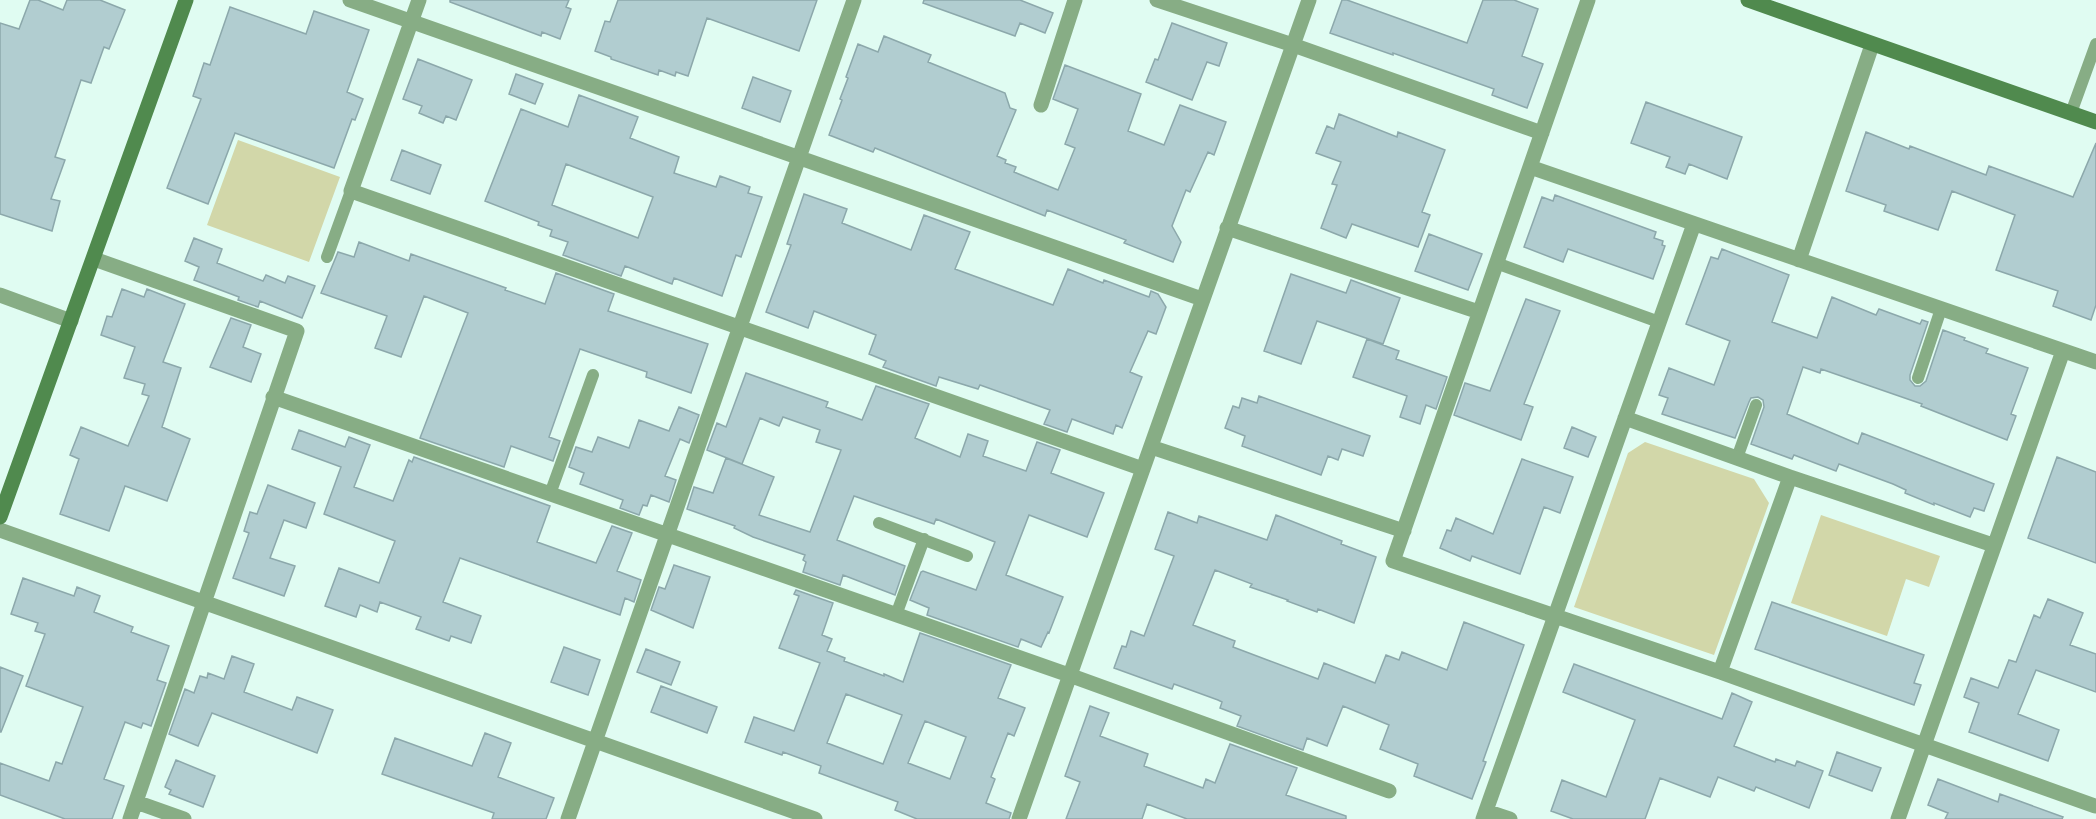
<svg xmlns="http://www.w3.org/2000/svg" width="2096" height="819" font-family="Manrope,sans-serif">
  <style>
    .green { fill: #d2d7a9 }
    .building { fill: #b1cdd0; stroke: #8ca8ab; stroke-width: 1.5; fill-rule: evenodd }
    .lines { fill: none; stroke-linecap: round; stroke-linejoin: round }
    .lane { stroke: #87ad85; stroke-width: 12 }
    .street { stroke: #87ad85; stroke-width: 15 }
    .secondary { stroke: #508a4e; stroke-width: 15 }
  </style>
  <rect width="100%" height="100%" fill="#e0fcf2"/>
  <path class="green" d="M 238,140 L 340,177 L 309,262 L 207,225 Z
    M 1645,442 L 1754,479 L 1769,503 L 1714,655 L 1574,607 L 1628,453 Z
    M 1821,515 L 1940,556 L 1929,587 L 1906,579 L 1887,636 L 1791,603 Z"/>
  <path class="building" d="M 30,0 L 38,0 L 63,10 L 67,0 L 100,0 L 125,10 L 109,49 L 104,47 L 91,83 L 81,80 L 55,157 L 65,160 L 51,199 L 60,201 L 52,231 L 0,214 L 0,23 L 19,29 Z
    M 450,0 L 569,0 L 566,7 L 571,9 L 560,39 L 542,32 L 541,36 L 450,2 Z
    M 618,0 L 817,0 L 799,51 L 707,18 L 688,76 L 676,72 L 675,76 L 659,70 L 658,75 L 611,59 L 611,57 L 595,51 L 605,21 L 610,22 Z
    M 924,0 L 1020,0 L 1053,13 L 1045,33 L 1020,23 L 1015,36 L 923,3 Z
    M 1342,0 L 1347,0 L 1467,43 L 1483,0 L 1514,0 L 1538,9 L 1522,56 L 1543,64 L 1527,108 L 1492,95 L 1494,89 L 1393,53 L 1393,55 L 1330,33 Z
    M 230,7 L 306,34 L 314,11 L 369,30 L 347,92 L 363,99 L 355,120 L 352,119 L 334,168 L 235,133 L 208,204 L 167,188 L 201,99 L 193,96 L 204,63 L 210,65 Z
    M 1172,23 L 1227,43 L 1219,66 L 1207,62 L 1192,100 L 1146,82 L 1155,59 L 1158,60 Z
    M 884,36 L 931,55 L 928,62 L 1005,93 L 1010,108 L 1016,110 L 997,156 L 1006,160 L 1005,163 L 1016,167 L 1014,172 L 1058,190 L 1075,148 L 1065,144 L 1078,109 L 1053,99 L 1065,65 L 1141,94 L 1128,131 L 1164,145 L 1180,105 L 1226,122 L 1214,155 L 1208,152 L 1190,192 L 1186,190 L 1172,226 L 1181,242 L 1173,262 L 1124,243 L 1126,240 L 1047,210 L 1045,216 L 875,148 L 873,152 L 829,135 L 842,100 L 840,99 L 848,78 L 846,77 L 858,44 L 878,52 Z
    M 418,59 L 472,80 L 456,120 L 446,116 L 443,123 L 419,113 L 422,106 L 403,99 Z
    M 516,74 L 543,84 L 535,104 L 509,94 Z
    M 753,77 L 791,91 L 780,122 L 742,108 Z
    M 579,95 L 638,117 L 630,138 L 679,157 L 674,173 L 716,187 L 720,176 L 750,187 L 748,193 L 762,197 L 741,257 L 736,255 L 722,296 L 674,278 L 672,284 L 625,266 L 621,276 L 563,255 L 568,242 L 550,236 L 552,230 L 538,225 L 539,222 L 485,201 L 521,109 L 568,127 ZM 566,164 L 653,197 L 638,238 L 552,205 Z
    M 1646,102 L 1742,137 L 1727,179 L 1689,164 L 1685,174 L 1666,167 L 1670,157 L 1631,143 Z
    M 1339,114 L 1397,137 L 1398,132 L 1445,150 L 1422,212 L 1430,215 L 1418,247 L 1352,224 L 1346,238 L 1321,228 L 1337,185 L 1332,184 L 1341,162 L 1316,153 L 1327,126 L 1334,129 Z
    M 1866,132 L 1909,149 L 1910,146 L 1986,175 L 1989,166 L 2073,197 L 2096,143 L 2096,305 L 2091,320 L 2053,306 L 2058,291 L 1996,270 L 2015,215 L 1952,191 L 1938,230 L 1884,211 L 1886,205 L 1846,191 Z
    M 402,150 L 441,165 L 430,194 L 391,180 Z
    M 804,194 L 847,209 L 842,223 L 911,250 L 924,215 L 970,232 L 955,269 L 1053,305 L 1068,269 L 1103,283 L 1104,280 L 1149,297 L 1151,291 L 1158,294 L 1166,307 L 1156,334 L 1148,331 L 1130,372 L 1142,377 L 1122,428 L 1116,425 L 1113,434 L 1072,419 L 1067,432 L 1044,424 L 1050,410 L 980,385 L 978,389 L 939,377 L 936,386 L 883,367 L 886,361 L 869,354 L 876,335 L 814,311 L 808,328 L 766,312 L 791,245 L 787,244 Z
    M 1555,195 L 1656,232 L 1654,238 L 1663,241 L 1662,245 L 1665,246 L 1653,279 L 1568,249 L 1563,262 L 1524,247 L 1542,197 L 1553,201 Z
    M 1429,234 L 1482,254 L 1468,290 L 1415,271 Z
    M 194,238 L 222,249 L 217,263 L 263,281 L 266,275 L 285,283 L 288,276 L 315,286 L 302,318 L 260,301 L 258,307 L 238,300 L 239,297 L 194,280 L 199,267 L 185,261 Z
    M 359,242 L 409,261 L 411,254 L 506,288 L 505,290 L 545,304 L 556,273 L 614,294 L 608,311 L 708,344 L 691,393 L 646,377 L 647,372 L 580,349 L 549,437 L 560,441 L 553,461 L 511,446 L 504,467 L 420,438 L 468,313 L 424,296 L 401,357 L 375,348 L 387,316 L 321,293 L 338,252 L 354,257 Z
    M 1722,249 L 1789,275 L 1772,322 L 1817,338 L 1832,297 L 1876,315 L 1879,309 L 1920,324 L 1922,320 L 1928,322 L 1910,375 L 1910,380 L 1915,386 L 1920,386 L 1926,381 L 1943,330 L 1965,338 L 1964,340 L 1988,349 L 1986,353 L 2028,368 L 2011,414 L 2016,416 L 2007,440 L 1921,406 L 1922,404 L 1821,369 L 1820,373 L 1803,367 L 1787,414 L 1858,444 L 1862,433 L 1994,484 L 1984,511 L 1974,508 L 1970,517 L 1934,503 L 1934,505 L 1905,493 L 1906,490 L 1893,484 L 1839,464 L 1836,471 L 1794,455 L 1792,459 L 1751,444 L 1764,407 L 1763,400 L 1758,397 L 1751,398 L 1749,402 L 1735,438 L 1662,414 L 1668,398 L 1659,395 L 1669,368 L 1714,385 L 1730,341 L 1686,324 L 1711,257 L 1718,259 Z
    M 1291,274 L 1346,293 L 1351,280 L 1400,298 L 1383,344 L 1317,321 L 1301,364 L 1264,351 Z
    M 122,289 L 144,297 L 147,289 L 185,304 L 163,362 L 181,368 L 162,427 L 190,439 L 167,501 L 125,486 L 109,531 L 60,514 L 79,459 L 70,455 L 81,427 L 128,446 L 149,396 L 142,394 L 145,384 L 124,378 L 135,347 L 101,335 L 107,316 L 112,317 Z
    M 1526,299 L 1560,311 L 1524,404 L 1533,407 L 1521,440 L 1454,415 L 1465,383 L 1490,391 Z
    M 231,318 L 251,325 L 243,347 L 261,354 L 251,382 L 210,367 Z
    M 1367,339 L 1399,351 L 1396,359 L 1447,377 L 1436,409 L 1426,405 L 1420,424 L 1400,417 L 1407,396 L 1353,377 Z
    M 746,373 L 828,402 L 826,407 L 862,420 L 876,386 L 929,404 L 915,438 L 960,457 L 968,434 L 988,441 L 983,456 L 1026,471 L 1037,442 L 1060,450 L 1051,473 L 1104,493 L 1087,537 L 1029,515 L 1006,575 L 1063,597 L 1049,633 L 1048,632 L 1041,647 L 1021,639 L 1018,647 L 927,615 L 929,608 L 910,600 L 921,572 L 923,571 L 976,590 L 995,542 L 936,519 L 934,524 L 854,496 L 837,540 L 905,566 L 895,595 L 843,575 L 840,585 L 803,572 L 806,562 L 803,560 L 805,555 L 753,537 L 734,528 L 735,526 L 687,509 L 694,487 L 713,493 L 726,458 L 774,477 L 759,515 L 810,532 L 841,450 L 816,442 L 820,430 L 783,417 L 779,426 L 760,418 L 742,464 L 707,450 L 717,423 L 726,427 Z
    M 1259,396 L 1370,436 L 1363,456 L 1342,449 L 1338,460 L 1328,456 L 1321,475 L 1242,446 L 1245,436 L 1225,428 L 1233,406 L 1239,408 L 1242,398 L 1257,403 Z
    M 679,407 L 699,415 L 689,443 L 680,439 L 665,476 L 676,480 L 669,502 L 651,495 L 647,506 L 643,505 L 639,515 L 620,508 L 623,500 L 580,484 L 584,473 L 569,467 L 576,447 L 592,452 L 598,437 L 629,448 L 639,420 L 669,431 Z
    M 1572,427 L 1596,437 L 1588,457 L 1564,448 Z
    M 299,430 L 345,447 L 349,437 L 370,445 L 354,487 L 393,501 L 409,460 L 412,462 L 414,457 L 550,506 L 537,542 L 596,563 L 612,526 L 632,533 L 617,571 L 641,580 L 634,602 L 625,598 L 620,615 L 460,558 L 443,602 L 481,616 L 471,643 L 451,636 L 449,641 L 416,629 L 421,617 L 380,602 L 377,612 L 360,605 L 356,617 L 325,606 L 339,568 L 379,583 L 395,541 L 324,514 L 341,467 L 292,449 Z
    M 2057,457 L 2096,472 L 2096,563 L 2028,538 Z
    M 1522,459 L 1573,477 L 1560,513 L 1544,507 L 1520,574 L 1472,556 L 1470,561 L 1440,548 L 1447,530 L 1451,531 L 1456,518 L 1493,534 Z
    M 268,485 L 315,503 L 306,528 L 284,520 L 270,558 L 295,566 L 284,596 L 233,578 L 249,533 L 244,531 L 250,512 L 257,514 Z
    M 1168,512 L 1197,523 L 1199,516 L 1267,540 L 1276,515 L 1342,541 L 1341,544 L 1376,557 L 1354,623 L 1318,609 L 1317,612 L 1287,601 L 1288,600 L 1250,587 L 1252,584 L 1215,570 L 1193,625 L 1235,641 L 1233,647 L 1270,661 L 1318,679 L 1324,663 L 1375,683 L 1386,655 L 1399,660 L 1402,652 L 1447,670 L 1464,622 L 1524,645 L 1483,761 L 1486,762 L 1472,799 L 1414,776 L 1418,764 L 1380,749 L 1389,725 L 1343,706 L 1327,746 L 1307,738 L 1303,750 L 1237,726 L 1241,716 L 1220,708 L 1222,702 L 1218,700 L 1174,684 L 1172,689 L 1114,668 L 1122,646 L 1126,647 L 1131,631 L 1144,636 L 1174,556 L 1155,549 Z
    M 674,565 L 710,577 L 693,628 L 651,610 L 659,587 L 665,589 Z
    M 23,578 L 74,596 L 77,587 L 100,596 L 94,612 L 133,627 L 131,632 L 169,646 L 157,680 L 166,683 L 151,726 L 143,723 L 141,728 L 125,722 L 104,779 L 124,786 L 112,819 L 65,819 L 0,795 L 0,763 L 49,781 L 56,762 L 62,764 L 83,707 L 26,686 L 45,634 L 35,631 L 38,623 L 11,614 Z
    M 796,590 L 833,603 L 822,635 L 832,639 L 827,651 L 845,658 L 844,661 L 884,676 L 884,674 L 903,682 L 920,633 L 1011,665 L 998,698 L 1025,708 L 1014,736 L 1008,733 L 991,777 L 995,779 L 986,803 L 1011,813 L 1009,819 L 917,819 L 895,810 L 898,802 L 819,773 L 821,766 L 783,752 L 782,755 L 745,742 L 754,717 L 794,731 L 820,663 L 779,648 L 799,596 L 794,594 ZM 846,694 L 902,715 L 883,764 L 827,743 ZM 925,721 L 966,737 L 950,779 L 908,763 Z
    M 2048,599 L 2083,613 L 2070,645 L 2096,654 L 2096,692 L 2036,670 L 2018,714 L 2059,730 L 2048,761 L 1969,732 L 1979,703 L 1964,697 L 1971,678 L 1998,688 L 2009,660 L 2016,662 L 2034,615 L 2040,618 Z
    M 1772,602 L 1924,655 L 1914,683 L 1921,685 L 1914,705 L 1755,649 Z
    M 564,647 L 600,660 L 588,695 L 551,682 Z
    M 646,649 L 680,662 L 671,685 L 637,672 Z
    M 232,656 L 254,664 L 244,692 L 292,710 L 297,697 L 333,710 L 317,753 L 212,713 L 198,746 L 169,734 L 185,689 L 194,693 L 200,676 L 207,678 L 208,673 L 224,679 Z
    M 1574,664 L 1722,719 L 1732,693 L 1752,702 L 1734,746 L 1775,762 L 1776,759 L 1795,766 L 1797,761 L 1823,771 L 1809,808 L 1756,787 L 1754,791 L 1718,777 L 1710,797 L 1660,778 L 1645,819 L 1573,819 L 1551,811 L 1562,780 L 1606,797 L 1635,720 L 1563,692 Z
    M 0,667 L 23,676 L 1,732 L 0,732 Z
    M 661,686 L 717,707 L 707,733 L 651,712 Z
    M 1090,706 L 1109,713 L 1100,736 L 1148,754 L 1144,766 L 1203,788 L 1206,779 L 1215,783 L 1230,744 L 1297,768 L 1286,795 L 1346,816 L 1346,819 L 1187,819 L 1147,804 L 1142,819 L 1066,819 L 1080,782 L 1065,776 Z
    M 485,733 L 511,743 L 498,777 L 554,798 L 546,819 L 492,819 L 494,813 L 382,774 L 395,738 L 472,766 Z
    M 1837,752 L 1881,768 L 1872,791 L 1829,775 Z
    M 176,760 L 215,776 L 203,807 L 169,794 L 171,790 L 165,787 Z
    M 1938,779 L 1998,802 L 2000,794 L 2063,817 L 2062,819 L 1945,819 L 1948,813 L 1928,805 Z"/>
  <g class="lines">
    <path class="lane" d="M 2071,113 L 2096,44
      M 327,257 L 351,191
      M 1496,263 L 1659,322
      M 1918,378 L 1941,309
      M 1737,458 L 1756,405
      M 550,494 L 593,375
      M 879,523 L 967,556
      M 896,615 L 924,539"/>
    <path class="street" d="M 350,0 L 1202,299
      M 419,0 L 351,191 L 1143,469
      M 1157,0 L 1293,45 L 1542,133
      M 1588,0 L 1393,561 L 1720,672 L 2095,806
      M 1041,105 L 1075,0
      M 1530,167 L 2096,362
      M 1227,228 L 1479,312
      M 94,259 L 297,331 L 130,819
      M 1799,260 L 1872,45
      M 0,295 L 71,321
      M 273,397 L 1069,675 L 1389,791
      M 1625,418 L 1790,477 L 1993,545
      M 1151,447 L 1404,531
      M 0,530 L 815,819
      M 1720,672 L 1790,477
      M 136,802 L 184,819
      M 1486,811 L 1510,819
      M 568,819 L 854,0
      M 1019,819 L 1309,0
      M 1483,819 L 1694,224
      M 1898,819 L 2063,351"/>
    <path class="secondary" d="M 1748,0 L 2096,122
      M 0,517 L 186,0"/>
  </g>
</svg>
